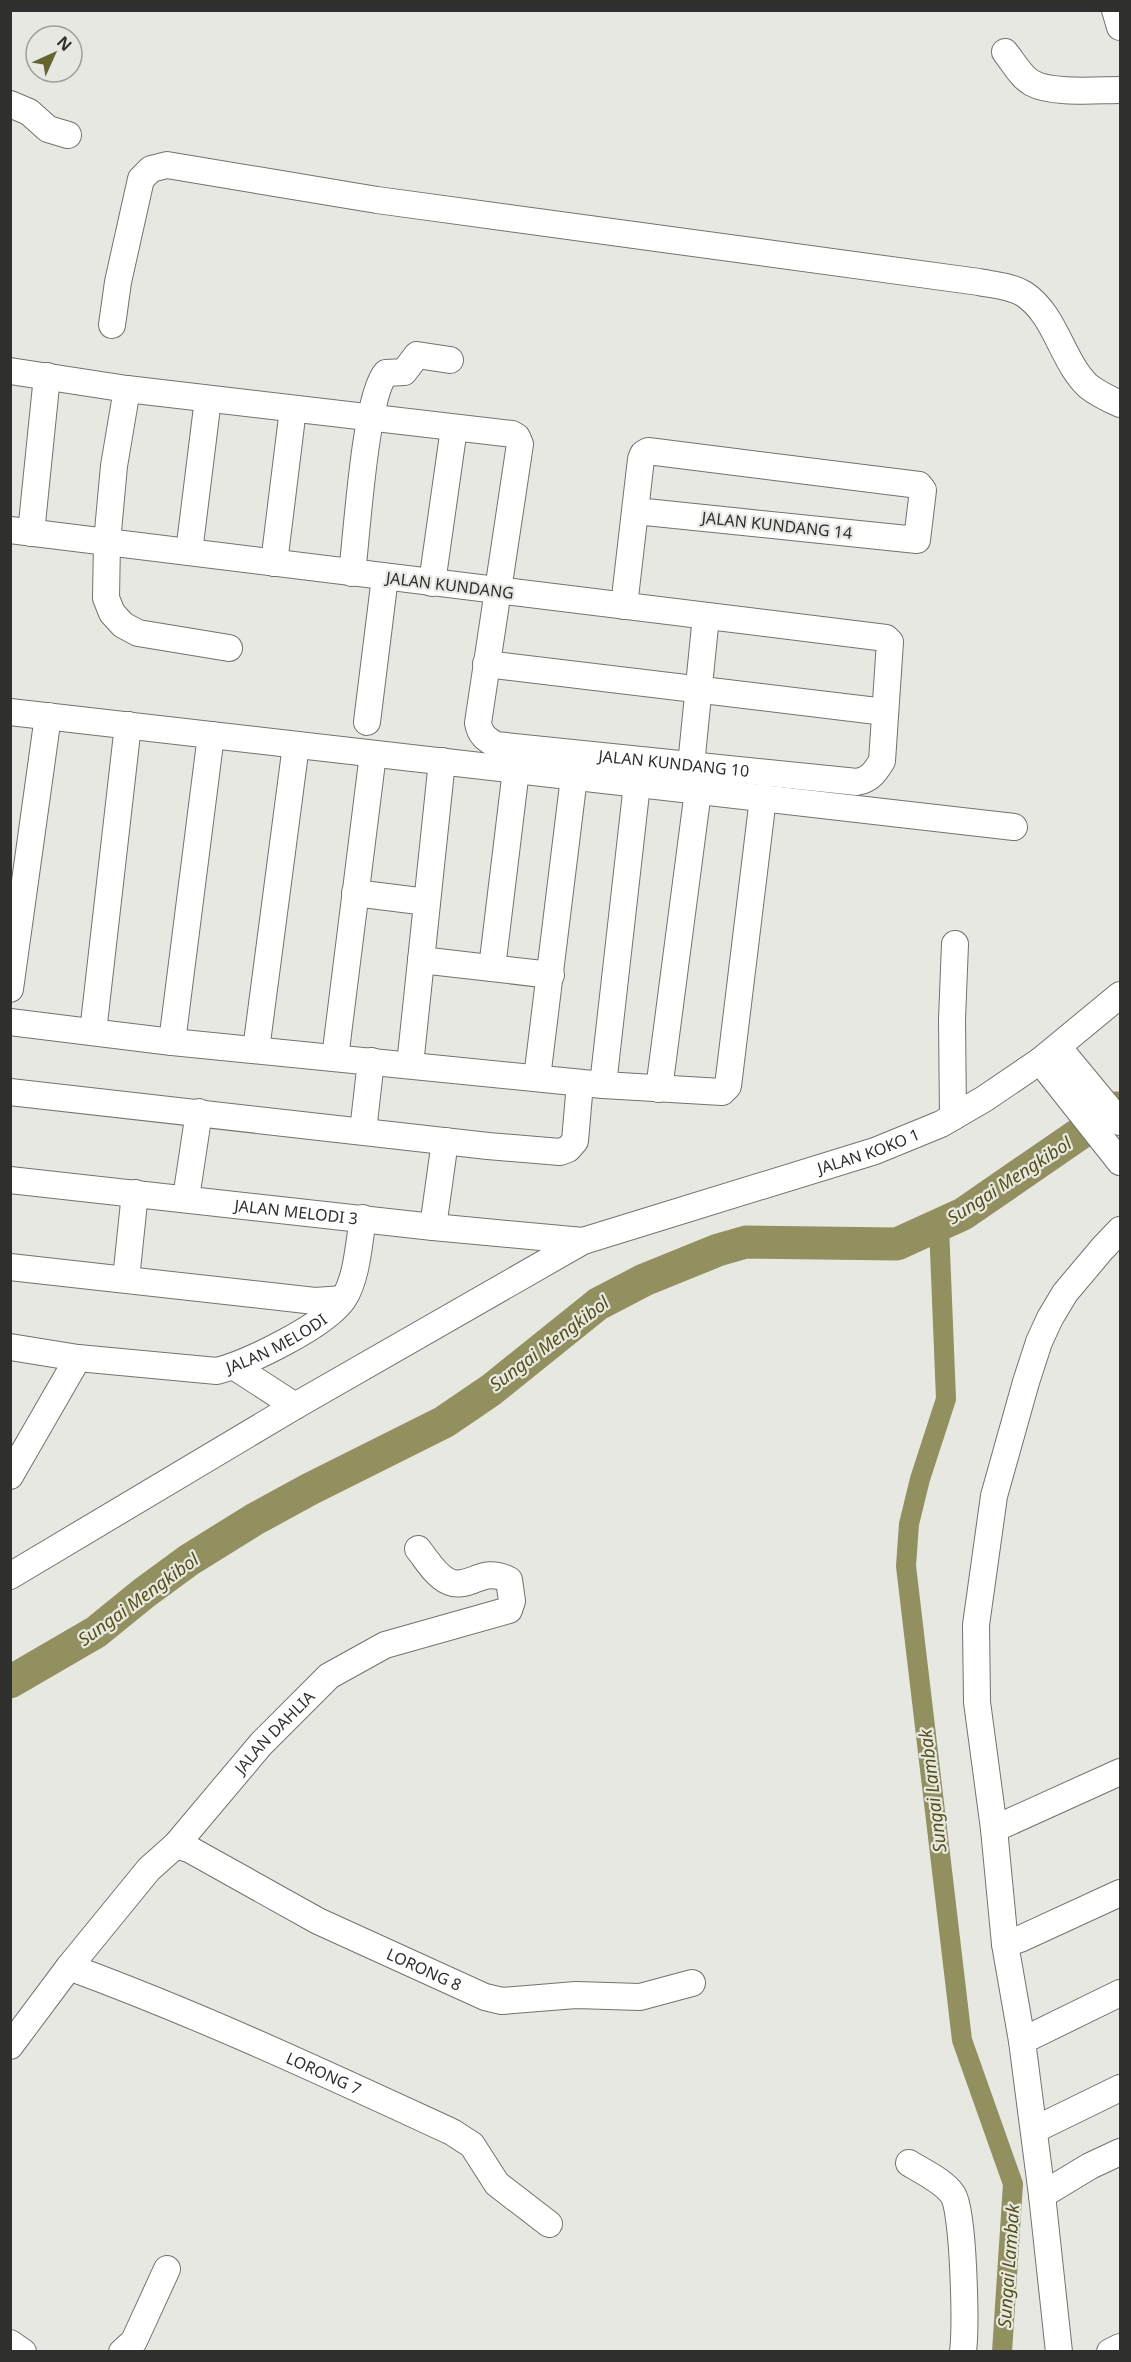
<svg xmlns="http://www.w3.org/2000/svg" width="1131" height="2362" font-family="'Noto Sans',sans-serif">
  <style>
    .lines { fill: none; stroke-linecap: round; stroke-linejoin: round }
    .canal { stroke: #91905e; stroke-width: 20 }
    .river { stroke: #91905e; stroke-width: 33 }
    .minor-casing { stroke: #72726e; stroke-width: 28 }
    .minor { stroke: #fff; stroke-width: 26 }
    .labels { text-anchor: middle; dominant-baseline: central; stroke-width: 4.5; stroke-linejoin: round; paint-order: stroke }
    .street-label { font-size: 16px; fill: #2f302e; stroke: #e8e8e3 }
    .water-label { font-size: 18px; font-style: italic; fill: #535114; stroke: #e8e8e3 }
  </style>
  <rect width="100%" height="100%" fill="#e8e8e3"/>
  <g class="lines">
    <path class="canal" d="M 939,1226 L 946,1399 L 920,1479 L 909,1524 L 906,1566 L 962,2040 L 1013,2184 L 1002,2352"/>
    <path class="river" d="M 10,1682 L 96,1632 L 144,1593 L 189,1560 L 255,1519 L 310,1489 L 444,1422 L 491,1390 L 598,1304 L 644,1280 L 718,1250 L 746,1242 L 897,1244 L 963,1214 L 1117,1108"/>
    <g class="minor-casing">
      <g id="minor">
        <path d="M 1115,10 L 1120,27"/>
        <path d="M 1005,52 C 1013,62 1021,77 1032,83 C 1052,94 1097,90 1120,90"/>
        <path d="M 10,104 L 29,112 L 48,129 L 68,135"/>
        <path d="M 112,325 L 118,282 L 141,179 L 151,169 L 167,165 L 377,200 L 979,282 C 993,285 1011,286 1024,294 C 1056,315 1061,360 1088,386 C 1098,394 1109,399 1120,404"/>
        <path id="s1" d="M 10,371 L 127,389 L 512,434 L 517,437 L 520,444 L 478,723 C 480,735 486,739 496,745 L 857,782 C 870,780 875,772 882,761 L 890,642 L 886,638 C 594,603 302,567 10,530"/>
        <path d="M 127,389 L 114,466 L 107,542 L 106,598 L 112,613 L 123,625 L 138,633 L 229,648"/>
        <path d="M 31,533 L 47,376"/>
        <path d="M 189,552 L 208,399"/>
        <path d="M 274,563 L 293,409"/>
        <path d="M 352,573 C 357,534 365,396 386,373 L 404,372 L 417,355 L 450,360"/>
        <path d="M 432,583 L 454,428"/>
        <path d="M 624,606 L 641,459 L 643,454 L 648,451 L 919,485 L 923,490 L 917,540 L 636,511"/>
        <path d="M 486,664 L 885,712"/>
        <path d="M 10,712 L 1014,827"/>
        <path d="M 367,722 L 385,577"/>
        <path d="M 691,765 L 706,616"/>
        <path d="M 355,893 L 427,902"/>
        <path d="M 421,960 L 551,975"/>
        <path d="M 492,968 L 516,770"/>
        <path d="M 10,989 L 48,716"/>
        <path d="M 10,1022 L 172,1042 L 603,1085 L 722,1092 L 728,1086 L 763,798"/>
        <path d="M 93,1032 L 128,725"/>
        <path d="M 172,1042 L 211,735"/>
        <path d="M 1058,1047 L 1120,1122"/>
        <path d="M 256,1050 L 296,745"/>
        <path d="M 335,1058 L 373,754"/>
        <path d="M 1040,1061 L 1120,1162"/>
        <path d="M 410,1065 L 442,761"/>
        <path d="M 537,1078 L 574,777"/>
        <path d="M 603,1085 L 637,784"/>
        <path d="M 659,1089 L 698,791"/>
        <path d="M 10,1092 L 488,1146 L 560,1152 L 568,1149 L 575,1141 L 580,1083"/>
        <path d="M 953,1117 L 952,1020 L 955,944"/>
        <path d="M 363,1131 L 371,1061"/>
        <path id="s2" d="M 10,1180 L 433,1227 L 583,1241"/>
        <path d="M 186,1198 L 199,1112"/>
        <path d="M 433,1227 L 445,1141"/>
        <path d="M 10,1267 L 315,1301 L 343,1299"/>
        <path d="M 126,1279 L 135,1193"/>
        <path id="s3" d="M 10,1347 L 78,1358 L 217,1371 C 248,1363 327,1325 344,1298 C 357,1278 359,1242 363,1218"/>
        <path d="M 235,1367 L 295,1406"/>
        <path d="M 10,1476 L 78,1358"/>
        <path id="s4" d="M 10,1576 L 295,1406 L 583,1241 L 875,1151 L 941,1124 L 984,1099 L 1040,1061 L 1120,995"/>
        <path d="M 994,1829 L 1120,1772"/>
        <path id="s5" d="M 176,1845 L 189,1849 L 318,1921 L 485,1997 L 502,2001 L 576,1995 L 640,1997 L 692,1983"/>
        <path d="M 1005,1944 L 1020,1939 L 1120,1893"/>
        <path id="s6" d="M 69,1967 C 200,2015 326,2074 452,2132 L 472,2145 L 497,2184 L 549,2224"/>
        <path d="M 1022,2041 L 1120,1993"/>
        <path id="s7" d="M 10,2046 L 69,1967 L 149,1869 L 176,1845 L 261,1744 L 329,1676 L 385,1645 L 509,1610 L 512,1601 L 509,1580 C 483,1566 473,1587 453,1583 C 438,1580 427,1560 418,1549"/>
        <path d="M 1034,2130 L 1120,2088"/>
        <path d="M 909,2163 C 923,2172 944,2181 953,2195 C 964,2213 966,2327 963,2352"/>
        <path d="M 1042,2195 L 1090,2166 L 1120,2152"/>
        <path d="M 10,2343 L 23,2352"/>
        <path d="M 122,2352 L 134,2341 L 167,2269"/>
        <path d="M 1059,2352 L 1042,2195 L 1022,2041 L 1005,1944 L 994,1829 L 977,1702 L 976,1625 L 994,1496 L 1026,1382 L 1039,1342 L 1050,1318 L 1065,1293 L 1102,1249 L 1120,1230"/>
        <path d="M 1110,2352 L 1120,2347"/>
      </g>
    </g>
    <use href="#minor" class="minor"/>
  </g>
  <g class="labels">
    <g class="street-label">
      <text transform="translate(777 525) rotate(6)">JALAN KUNDANG 14</text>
      <text transform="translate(450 585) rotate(7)">JALAN KUNDANG</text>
      <text stroke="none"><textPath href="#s1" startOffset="1010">JALAN KUNDANG 10</textPath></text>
      <text stroke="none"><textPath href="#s4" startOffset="963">JALAN KOKO 1</textPath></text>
      <text stroke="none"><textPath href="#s2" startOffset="288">JALAN MELODI 3</textPath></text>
      <text stroke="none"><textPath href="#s3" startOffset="274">JALAN MELODI</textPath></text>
      <text stroke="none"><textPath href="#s7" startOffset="411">JALAN DAHLIA</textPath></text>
      <text stroke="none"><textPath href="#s5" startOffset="278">LORONG 8</textPath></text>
      <text stroke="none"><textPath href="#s6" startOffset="276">LORONG 7</textPath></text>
    </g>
    <g class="water-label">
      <text transform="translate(1009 1180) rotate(-33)">Sungai Mengkibol</text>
      <text transform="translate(549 1343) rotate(-37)">Sungai Mengkibol</text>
      <text transform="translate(138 1599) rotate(-36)">Sungai Mengkibol</text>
      <text transform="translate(932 1791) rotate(-97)">Sungai Lambak</text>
      <text transform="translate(1008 2266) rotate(-86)">Sungai Lambak</text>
    </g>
  </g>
  <rect width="1131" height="2362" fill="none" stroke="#2f302e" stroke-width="24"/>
  <g transform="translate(54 54) rotate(45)"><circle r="28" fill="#e8e8e3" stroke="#9e9e9b" stroke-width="1.5"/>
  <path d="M0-4.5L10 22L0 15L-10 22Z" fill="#666531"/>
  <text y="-9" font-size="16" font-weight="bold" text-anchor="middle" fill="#2f302e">N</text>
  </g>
</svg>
